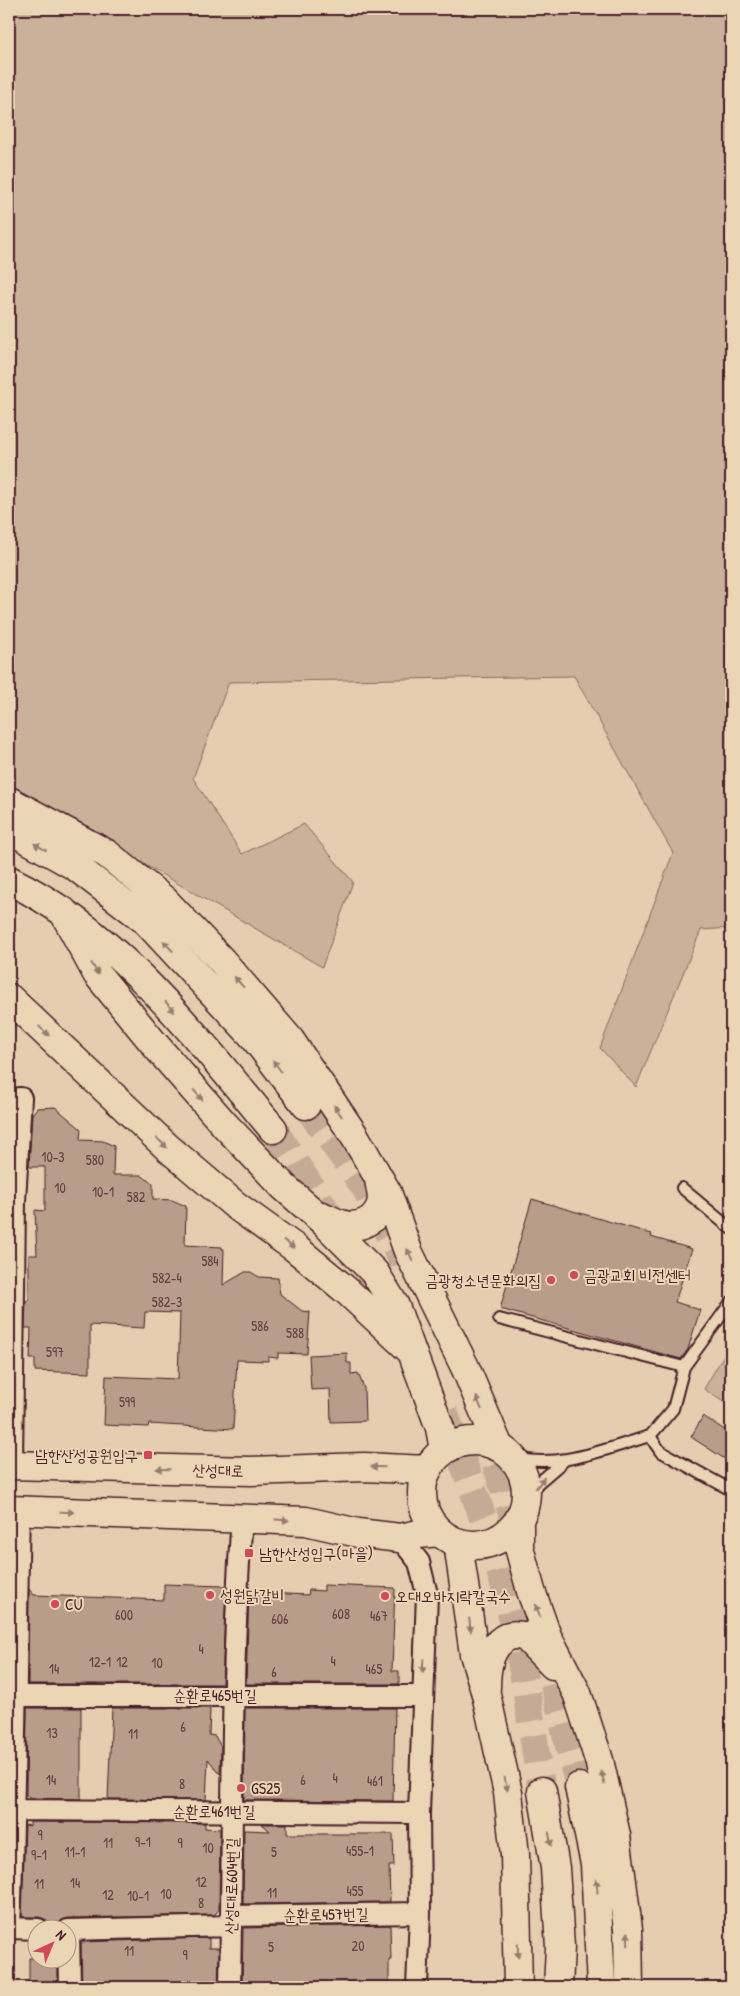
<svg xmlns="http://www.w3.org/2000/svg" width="740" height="1996" font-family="'Patrick Hand','Poor Story',sans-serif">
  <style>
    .green { fill: #cab199; stroke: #8a6862 }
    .building { fill: #b89d8a; stroke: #4a1f2b }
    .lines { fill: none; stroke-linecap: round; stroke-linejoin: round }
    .secondary-tunnel { stroke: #c5ab95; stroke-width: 28; stroke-dasharray: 28 14; stroke-linecap: butt }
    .lane-casing { stroke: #4a1f2b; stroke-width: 14 }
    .street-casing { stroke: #4a1f2b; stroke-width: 24 }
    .secondary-casing { stroke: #4a1f2b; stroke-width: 31 }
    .primary-casing { stroke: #4a1f2b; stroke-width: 31 }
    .lane { stroke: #ead5b4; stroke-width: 10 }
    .street { stroke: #ead5b4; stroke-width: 20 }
    .secondary { stroke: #ead5b4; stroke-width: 28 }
    .primary { stroke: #ead5b4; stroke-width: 28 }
    .oneway { fill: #9a7a70 }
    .poi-dot { fill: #d1495b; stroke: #ead5b4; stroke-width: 2 }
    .labels { text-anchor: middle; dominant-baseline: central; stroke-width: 4; stroke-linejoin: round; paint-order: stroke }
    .number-label { font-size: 14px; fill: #663e43 }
    .poi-label { font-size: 16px; fill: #4a1f2b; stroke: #ead5b4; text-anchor: start }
    .street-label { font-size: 16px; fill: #4a1f2b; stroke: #ead5b4 }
  </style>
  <rect width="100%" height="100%" fill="#e4ceaf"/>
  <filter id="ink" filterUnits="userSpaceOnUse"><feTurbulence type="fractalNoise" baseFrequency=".02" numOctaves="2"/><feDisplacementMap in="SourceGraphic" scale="10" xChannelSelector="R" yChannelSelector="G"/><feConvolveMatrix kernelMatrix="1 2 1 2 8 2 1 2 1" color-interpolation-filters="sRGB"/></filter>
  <g filter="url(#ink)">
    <path class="green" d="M 9,9 L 731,9 L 731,928 L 701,930 L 636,1087 L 600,1048 L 673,853 L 574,676 L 229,682 L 193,778 L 242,854 L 304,824 L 353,882 L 322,967 L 9,786 Z
      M 731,1343 L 731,1407 L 704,1389 Z"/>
    <path class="building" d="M 55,1107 L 81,1129 L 80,1140 L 103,1141 L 114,1146 L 113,1175 L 141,1175 L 153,1184 L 153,1199 L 172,1200 L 186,1206 L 185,1245 L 222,1247 L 222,1249 L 224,1249 L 223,1285 L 245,1272 L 251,1272 L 259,1277 L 278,1278 L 280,1294 L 302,1311 L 310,1312 L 307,1354 L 278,1353 L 278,1358 L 268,1357 L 268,1361 L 237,1360 L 233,1429 L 149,1424 L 148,1427 L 104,1425 L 106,1376 L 178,1379 L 180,1313 L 145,1312 L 144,1328 L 90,1325 L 90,1373 L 35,1371 L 35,1359 L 30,1359 L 31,1328 L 25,1328 L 26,1301 L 29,1301 L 29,1255 L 37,1255 L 35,1210 L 45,1211 L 45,1167 L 29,1167 L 32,1114 L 37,1108 Z
      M 532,1199 L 652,1234 L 651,1237 L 692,1249 L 675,1302 L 700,1310 L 688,1349 L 681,1359 L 500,1309 Z
      M 347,1353 L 347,1363 L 351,1363 L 351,1374 L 358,1373 L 364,1388 L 365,1421 L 331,1422 L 330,1389 L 311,1390 L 309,1355 Z
      M 703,1416 L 731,1434 L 731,1463 L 691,1437 Z
      M 164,1584 L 224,1586 L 224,1590 L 226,1590 L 222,1684 L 28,1684 L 29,1589 L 34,1595 L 164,1600 Z
      M 324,1585 L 395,1588 L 392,1671 L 399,1671 L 399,1684 L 246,1684 L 249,1592 L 308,1595 L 309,1590 L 324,1591 Z
      M 27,1708 L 81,1708 L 81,1799 L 29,1798 L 26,1795 Z
      M 112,1708 L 210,1708 L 209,1735 L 215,1736 L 221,1747 L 220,1774 L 208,1759 L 206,1800 L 108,1799 Z
      M 245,1708 L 395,1708 L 393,1801 L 244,1800 Z
      M 30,1822 L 205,1823 L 205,1828 L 220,1829 L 219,1910 L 214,1915 L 68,1918 L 62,1920 L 58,1924 L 48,1923 L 45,1919 L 39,1917 L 22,1917 L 25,1825 L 30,1826 Z
      M 262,1824 L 287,1824 L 287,1834 L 393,1834 L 394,1866 L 389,1866 L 390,1902 L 243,1904 L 244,1830 L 270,1831 Z
      M 390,1925 L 391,1960 L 389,1960 L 389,1987 L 242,1987 L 243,1928 Z
      M 209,1938 L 209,1948 L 219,1948 L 218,1987 L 82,1987 L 81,1942 Z
      M 29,1958 L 58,1958 L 58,1987 L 29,1987 Z"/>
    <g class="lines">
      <path class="secondary-tunnel" d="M 306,1105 L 366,1189 L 403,1262
        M 273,1129 L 339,1230
        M 444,1412 C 465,1466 485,1521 502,1577 C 522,1647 530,1720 542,1791
        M 483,1424 L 511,1510 L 520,1545
        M 544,1643 L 579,1787"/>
      <g class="lane-casing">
        <path id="lane" d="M 682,1188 L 731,1229
          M 499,1319 L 684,1367
          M 650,1436 L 673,1409 L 684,1367 L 731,1302
          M 512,1457 C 558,1470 605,1449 650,1436 L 660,1451 L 731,1490
          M 523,1512 L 537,1484 L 565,1460"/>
      </g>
      <g class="street-casing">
        <path id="street" d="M 9,1099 L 21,1098 L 15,1201 L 12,1465
          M 400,1538 L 419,1562 L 427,1594 L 419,1813 L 420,1913 L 417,1987
          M 9,1696 L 422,1696
          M 9,1810 L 419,1813
          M 231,1916 L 420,1913
          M 9,1928 L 38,1929
          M 10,1928 C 15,1789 16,1650 19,1510
          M 68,1930 L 231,1926
          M 69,1930 L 70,1987
          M 230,1987 C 233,1831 230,1674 242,1518"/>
      </g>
      <g class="secondary-casing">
        <path id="secondary" d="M 9,801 L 107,854 L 164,900 L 222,961 L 290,1040 L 354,1135 L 387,1192 L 408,1251 L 465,1367 L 499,1447
          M 9,829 L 75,866 L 145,920 L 254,1037 L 306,1105
          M 9,880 C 120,934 195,1036 273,1129
          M 63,911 L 97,974 L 156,1046 L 224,1124 L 284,1187 L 323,1221 L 375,1273 L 395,1306 L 440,1428 L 444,1450
          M 9,998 L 167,1147 L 235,1205 L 295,1248 L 347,1291 L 409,1349
          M 322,1216 C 329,1219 336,1223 344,1225 C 359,1228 374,1222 380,1207 C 384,1199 380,1188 379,1179
          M422 1493a52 52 0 1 1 104 0a52 52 0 1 1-104 0Z
          M 519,1519 L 519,1547 L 531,1591 L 547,1636 L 577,1693 L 599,1760 L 616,1835 L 628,1929 L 629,1987
          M 458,1543 L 474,1654 L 486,1694 L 508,1793 L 515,1855 L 518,1987
          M 486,1688 C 486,1669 489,1644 509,1636 C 514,1634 520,1636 525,1636 L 553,1665
          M 579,1787 L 595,1864 L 601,1987
          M 542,1791 L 555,1868 L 560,1947 L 558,1987"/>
      </g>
      <g class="primary-casing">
        <path id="primary" d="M 9,1465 L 251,1471 L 364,1467 L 426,1470
          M 9,1510 L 306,1521 L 358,1533 L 400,1538 L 419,1534 L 439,1532"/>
      </g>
      <use href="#lane" class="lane"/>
      <use href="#street" class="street"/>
      <use href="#secondary" class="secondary"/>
      <use href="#primary" class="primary"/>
    </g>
    <defs><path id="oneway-solid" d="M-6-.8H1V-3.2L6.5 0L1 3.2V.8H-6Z" transform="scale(1.25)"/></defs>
    <g class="oneway">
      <use href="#oneway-solid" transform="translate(40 847) rotate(-151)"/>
      <use href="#oneway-solid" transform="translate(168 946) rotate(-133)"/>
      <use href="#oneway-solid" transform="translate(95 969) rotate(59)"/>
      <use href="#oneway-solid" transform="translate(239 982) rotate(-131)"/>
      <use href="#oneway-solid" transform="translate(170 1007) rotate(50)"/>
      <use href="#oneway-solid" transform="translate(44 1031) rotate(43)"/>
      <use href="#oneway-solid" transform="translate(277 1066) rotate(-127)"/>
      <use href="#oneway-solid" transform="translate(198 1095) rotate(49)"/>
      <use href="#oneway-solid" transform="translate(338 1111) rotate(-124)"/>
      <use href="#oneway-solid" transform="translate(162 1143) rotate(43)"/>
      <use href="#oneway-solid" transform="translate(289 1244) rotate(36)"/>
      <use href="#oneway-solid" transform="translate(410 1255) rotate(-115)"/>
      <use href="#oneway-solid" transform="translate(479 1403) rotate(-113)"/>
      <use href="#oneway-solid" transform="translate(378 1467) rotate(-179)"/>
      <use href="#oneway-solid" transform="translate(163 1469) rotate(-179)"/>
      <use href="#oneway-solid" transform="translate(540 1483) rotate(-52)"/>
      <use href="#oneway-solid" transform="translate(67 1512) rotate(2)"/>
      <use href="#oneway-solid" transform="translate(282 1520) rotate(3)"/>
      <use href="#oneway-solid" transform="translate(538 1611) rotate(-110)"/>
      <use href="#oneway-solid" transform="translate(470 1625) rotate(83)"/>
      <use href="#oneway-solid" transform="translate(423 1666) rotate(93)"/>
      <use href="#oneway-solid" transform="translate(603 1778) rotate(-103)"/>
      <use href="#oneway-solid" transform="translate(506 1784) rotate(77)"/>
      <use href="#oneway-solid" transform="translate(550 1839) rotate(80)"/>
      <use href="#oneway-solid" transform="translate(597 1886) rotate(-94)"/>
      <use href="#oneway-solid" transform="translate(628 1939) rotate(-91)"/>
      <use href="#oneway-solid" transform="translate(518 1951) rotate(88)"/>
    </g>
  </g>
  <g class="poi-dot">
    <circle cx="574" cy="1275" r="5"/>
    <circle cx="551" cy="1280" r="5"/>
    <rect x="143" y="1450" width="10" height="10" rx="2.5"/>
    <rect x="244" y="1548" width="10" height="10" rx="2.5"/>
    <circle cx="210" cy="1595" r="5"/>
    <circle cx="385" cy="1596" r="5"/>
    <circle cx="55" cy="1604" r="5"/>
    <circle cx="241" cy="1788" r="5"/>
  </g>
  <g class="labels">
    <g class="number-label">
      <text x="53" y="1156">10-3</text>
      <text x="95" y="1159">580</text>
      <text x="60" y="1187">10</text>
      <text x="103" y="1191">10-1</text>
      <text x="136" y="1196">582</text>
      <text x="210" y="1260">584</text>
      <text x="167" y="1277">582-4</text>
      <text x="167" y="1301">582-3</text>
      <text x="260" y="1325">586</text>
      <text x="295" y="1332">588</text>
      <text x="55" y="1351">597</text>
      <text x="127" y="1401">599</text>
      <text x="341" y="1613">608</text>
      <text x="124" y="1614">600</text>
      <text x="379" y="1615">467</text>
      <text x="280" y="1618">606</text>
      <text x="201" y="1648">4</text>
      <text x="333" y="1660">4</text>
      <text x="100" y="1661">12-1</text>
      <text x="122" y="1661">12</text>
      <text x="157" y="1662">10</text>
      <text x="54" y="1668">14</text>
      <text x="374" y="1668">465</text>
      <text x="274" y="1671">6</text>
      <text x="183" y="1726">6</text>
      <text x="52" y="1732">13</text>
      <text x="133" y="1733">11</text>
      <text x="335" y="1777">4</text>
      <text x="51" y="1779">14</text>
      <text x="303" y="1779">6</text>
      <text x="375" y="1780">461</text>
      <text x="182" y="1783">8</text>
      <text x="40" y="1834">9</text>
      <text x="143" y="1841">9-1</text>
      <text x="108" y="1842">11</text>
      <text x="180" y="1842">9</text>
      <text x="208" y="1847">10</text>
      <text x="360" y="1850">455-1</text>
      <text x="75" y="1851">11-1</text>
      <text x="274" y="1851">5</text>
      <text x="39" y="1854">9-1</text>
      <text x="201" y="1881">12</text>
      <text x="75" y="1882">14</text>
      <text x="39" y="1883">11</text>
      <text x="355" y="1890">455</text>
      <text x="272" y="1892">11</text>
      <text x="166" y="1893">10</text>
      <text x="108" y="1894">12</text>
      <text x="138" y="1895">10-1</text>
      <text x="201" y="1902">8</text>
      <text x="358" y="1945">20</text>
      <text x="271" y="1946">5</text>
      <text x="129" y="1950">11</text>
      <text x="185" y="1954">9</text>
    </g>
    <g class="poi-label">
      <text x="584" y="1275">금광교회 비전센터</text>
      <text x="541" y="1280" text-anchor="end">금광청소년문화의집</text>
      <text x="138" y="1455" text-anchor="end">남한산성공원입구</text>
      <text x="259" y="1553">남한산성입구(마을)</text>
      <text x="220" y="1595">성원닭갈비</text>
      <text x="395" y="1596">오대오바지락칼국수</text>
      <text x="65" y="1604">CU</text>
      <text x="251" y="1788">GS25</text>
    </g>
    <g class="street-label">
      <text transform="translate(218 1470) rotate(1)">산성대로</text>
      <text x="215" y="1695">순환로465번길</text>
      <text x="214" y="1811">순환로461번길</text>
      <text transform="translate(231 1886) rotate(-89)">산성대로604번길</text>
      <text transform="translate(326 1914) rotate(-1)">순환로457번길</text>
    </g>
  </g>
  <rect width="740" height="1996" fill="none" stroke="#ead5b4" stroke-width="30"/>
  <rect x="15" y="15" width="710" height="1966" fill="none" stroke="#4a1f2b" stroke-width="2" filter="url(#ink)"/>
  <g transform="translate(52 1944) rotate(44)"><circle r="24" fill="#ead5b4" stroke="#aa8c7d"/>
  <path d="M0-4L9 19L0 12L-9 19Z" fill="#d1495b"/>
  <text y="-8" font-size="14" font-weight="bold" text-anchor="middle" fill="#4a1f2b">N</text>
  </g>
</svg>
